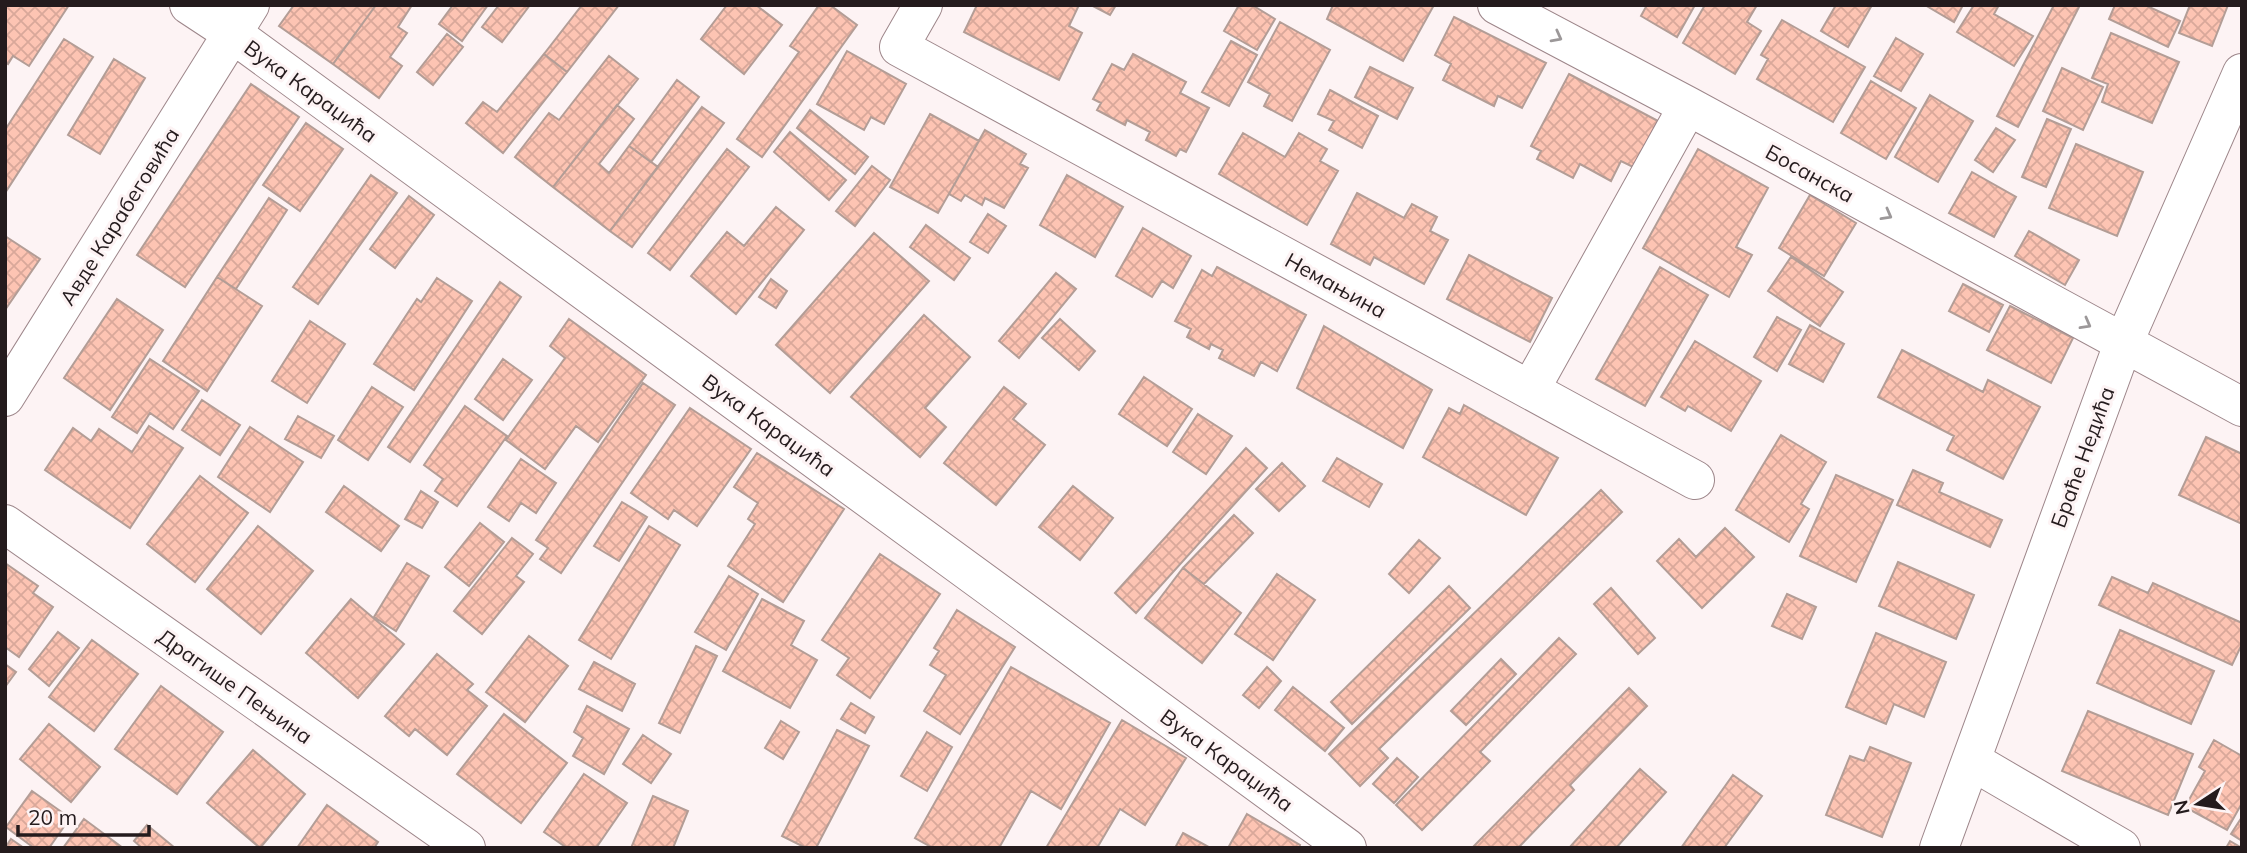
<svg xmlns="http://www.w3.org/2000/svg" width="2247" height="853" font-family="Mulish,sans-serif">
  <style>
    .building { fill: url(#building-cross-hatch); stroke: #b39d96; stroke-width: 2 }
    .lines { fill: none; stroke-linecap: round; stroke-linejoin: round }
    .street-casing { stroke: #9d868a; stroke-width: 40 }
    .street { stroke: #fff; stroke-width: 38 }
    .oneway { stroke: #9c9899 }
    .labels { text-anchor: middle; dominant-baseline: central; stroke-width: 6; stroke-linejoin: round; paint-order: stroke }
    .street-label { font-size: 21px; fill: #241b1d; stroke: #fdf3f4 }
  </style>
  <defs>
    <pattern id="building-cross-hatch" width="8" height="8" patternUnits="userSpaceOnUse" patternTransform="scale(1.75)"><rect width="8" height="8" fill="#fdc4b3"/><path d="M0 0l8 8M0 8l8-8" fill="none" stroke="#d9a89a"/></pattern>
  </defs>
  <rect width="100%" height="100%" fill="#fdf3f4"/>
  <path class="building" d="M 5,5 L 69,5 L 29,66 L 13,56 L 8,64 L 5,62 Z
    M 294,5 L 376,5 L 333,64 L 279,26 Z
    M 376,5 L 412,5 L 398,27 L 407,33 L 390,57 L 402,66 L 379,98 L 333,64 Z
    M 453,5 L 488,5 L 462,41 L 439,24 Z
    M 499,5 L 530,5 L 502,42 L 482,27 Z
    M 582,5 L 619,5 L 567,72 L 544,54 Z
    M 727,5 L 756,5 L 782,25 L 744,74 L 701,39 Z
    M 819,5 L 830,5 L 857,25 L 762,157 L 737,139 L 799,52 L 790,46 Z
    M 977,5 L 1079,5 L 1069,26 L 1082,33 L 1059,80 L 964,32 Z
    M 1091,5 L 1116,5 L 1110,15 Z
    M 1239,5 L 1252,5 L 1275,19 L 1257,50 L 1224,31 Z
    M 1333,5 L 1434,5 L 1403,61 L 1327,19 Z
    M 1647,5 L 1695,5 L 1677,37 L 1641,16 Z
    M 1705,5 L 1757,5 L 1747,22 L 1761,31 L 1735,74 L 1683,43 Z
    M 1836,5 L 1872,5 L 1848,47 L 1821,31 Z
    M 1925,5 L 1963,5 L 1954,22 Z
    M 1974,5 L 1999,5 L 1994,14 L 2033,36 L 2014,66 L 1957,32 Z
    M 2054,5 L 2080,5 L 2018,127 L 1997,116 Z
    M 2115,5 L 2145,5 L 2180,21 L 2168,47 L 2109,19 Z
    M 2190,5 L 2228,5 L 2212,46 L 2179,33 Z
    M 1454,17 L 1546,63 L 1522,108 L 1498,96 L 1494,106 L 1443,80 L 1451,64 L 1435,55 Z
    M 1782,20 L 1865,67 L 1833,122 L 1757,79 L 1768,59 L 1761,55 Z
    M 1280,22 L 1330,50 L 1292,121 L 1264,106 L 1270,94 L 1248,82 Z
    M 2111,33 L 2179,62 L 2152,123 L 2102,102 L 2108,84 L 2092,78 Z
    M 447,34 L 463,47 L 433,85 L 417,72 Z
    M 1896,38 L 1923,54 L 1901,91 L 1874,76 Z
    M 64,39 L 93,57 L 5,193 L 5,130 Z
    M 1231,41 L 1257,55 L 1229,106 L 1202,92 Z
    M 847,51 L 906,84 L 884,124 L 871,117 L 864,130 L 817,104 Z
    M 544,54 L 567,72 L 503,153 L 466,123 L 483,102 L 497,112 Z
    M 1133,54 L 1186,82 L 1180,93 L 1209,108 L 1186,152 L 1180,149 L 1176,156 L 1146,140 L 1150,132 L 1127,120 L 1125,125 L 1097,110 L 1101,103 L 1093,99 L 1112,64 L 1124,70 Z
    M 609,56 L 638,79 L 553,187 L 515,157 L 549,113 L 559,120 Z
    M 114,59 L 145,78 L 100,154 L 68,135 Z
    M 1370,67 L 1413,88 L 1397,119 L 1355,97 Z
    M 2062,68 L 2103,87 L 2083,130 L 2043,111 Z
    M 1569,74 L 1658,121 L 1633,167 L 1621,161 L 1611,181 L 1580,164 L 1573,178 L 1537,159 L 1541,151 L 1531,146 Z
    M 677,80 L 699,97 L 651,162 L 629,146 Z
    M 1871,81 L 1916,108 L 1886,159 L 1841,133 Z
    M 251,84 L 299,117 L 185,287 L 137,255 Z
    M 1330,90 L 1378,116 L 1362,148 L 1329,130 L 1334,121 L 1318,114 Z
    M 1930,95 L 1973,121 L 1938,182 L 1895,157 Z
    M 617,105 L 634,119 L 599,164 L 609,173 L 629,146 L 658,167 L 610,231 L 553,187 Z
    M 702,107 L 724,123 L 632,247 L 610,231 Z
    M 810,110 L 868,157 L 855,174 L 797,128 Z
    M 930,114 L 979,141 L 938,213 L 890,187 Z
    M 2047,119 L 2071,129 L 2046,187 L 2022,177 Z
    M 306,123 L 343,149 L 300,211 L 263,185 Z
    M 1996,128 L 2015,140 L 1993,172 L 1975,160 Z
    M 985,130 L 1026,154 L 1020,164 L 1028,168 L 1004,208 L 985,198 L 982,205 L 965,195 L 961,201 L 949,194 Z
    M 790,132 L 846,180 L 829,200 L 774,152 Z
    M 1243,133 L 1285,157 L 1299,133 L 1327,149 L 1320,161 L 1338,171 L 1307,225 L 1219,174 Z
    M 2076,144 L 2143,172 L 2117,236 L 2049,208 Z
    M 727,149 L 749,167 L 670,270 L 648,253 Z
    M 1698,149 L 1768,188 L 1736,247 L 1752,255 L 1729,297 L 1643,248 Z
    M 872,166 L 890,180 L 855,226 L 836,211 Z
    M 1972,172 L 2016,197 L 1994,237 L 1949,213 Z
    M 371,175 L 397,193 L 318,304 L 293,287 Z
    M 1067,175 L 1123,207 L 1095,257 L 1040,225 Z
    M 1357,193 L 1404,218 L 1412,204 L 1437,217 L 1430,231 L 1448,240 L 1424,284 L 1374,257 L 1370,265 L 1331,244 Z
    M 1810,195 L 1856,223 L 1824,276 L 1779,248 Z
    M 409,196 L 434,215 L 395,268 L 370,249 Z
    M 269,198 L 287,210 L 236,289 L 217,277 Z
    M 776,207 L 804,230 L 736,314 L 691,276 L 727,232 L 744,246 Z
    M 988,214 L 1006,226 L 988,253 L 970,242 Z
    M 926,225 L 970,258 L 954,280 L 910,247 Z
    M 1143,228 L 1191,256 L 1173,288 L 1162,281 L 1152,297 L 1116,276 Z
    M 2029,231 L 2079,260 L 2065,285 L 2015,256 Z
    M 874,233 L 929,281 L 830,393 L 776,345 Z
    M 5,236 L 40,259 L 5,310 Z
    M 1469,255 L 1552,298 L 1530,342 L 1447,299 Z
    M 1791,257 L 1843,292 L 1820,326 L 1768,291 Z
    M 1217,267 L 1306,315 L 1277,371 L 1261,362 L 1254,376 L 1219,358 L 1223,350 L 1211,344 L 1209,349 L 1187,337 L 1191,329 L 1175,321 L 1202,270 L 1212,276 Z
    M 1660,267 L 1708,295 L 1645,406 L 1596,379 Z
    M 1056,273 L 1076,289 L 1019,358 L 999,341 Z
    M 217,277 L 262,306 L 207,391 L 163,361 Z
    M 437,278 L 472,301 L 414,390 L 374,364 L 417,299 L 421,302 Z
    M 771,279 L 787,291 L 776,308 L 759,297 Z
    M 500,282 L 521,297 L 410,462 L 388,447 Z
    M 1963,284 L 2003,305 L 1989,332 L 1949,311 Z
    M 117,299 L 163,330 L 110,410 L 64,378 Z
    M 2010,306 L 2073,338 L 2051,383 L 1987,350 Z
    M 924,315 L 970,357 L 925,408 L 946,427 L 920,457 L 851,397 Z
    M 1777,317 L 1801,330 L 1777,371 L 1754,357 Z
    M 569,319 L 646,375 L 598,442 L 576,426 L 545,469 L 506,440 L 565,358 L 550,346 Z
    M 1060,319 L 1095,351 L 1079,370 L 1042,338 Z
    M 310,321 L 345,344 L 307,403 L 272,381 Z
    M 1810,325 L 1844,344 L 1823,382 L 1789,364 Z
    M 1324,326 L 1432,390 L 1403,448 L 1297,388 Z
    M 1695,341 L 1761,381 L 1731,431 L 1688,406 L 1685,411 L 1661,397 Z
    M 1902,350 L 1983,392 L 1988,380 L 2040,407 L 2003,479 L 1947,450 L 1954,436 L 1878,397 Z
    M 150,359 L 199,391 L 173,429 L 150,413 L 137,433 L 112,417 Z
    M 503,359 L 532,380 L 503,420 L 475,399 Z
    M 1144,377 L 1192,409 L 1167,446 L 1119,414 Z
    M 643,383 L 675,405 L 561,573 L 540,559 L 548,548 L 536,540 Z
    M 372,387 L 403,407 L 368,460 L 338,440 Z
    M 1004,387 L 1026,404 L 1013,419 L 1045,445 L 996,505 L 944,463 Z
    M 202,400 L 240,425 L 220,455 L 182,430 Z
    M 1464,405 L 1558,458 L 1526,515 L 1423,457 L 1449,408 L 1460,414 Z
    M 465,406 L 507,436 L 457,506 L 435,491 L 443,479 L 424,465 Z
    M 690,408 L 751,449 L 697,526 L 674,510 L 668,519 L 631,493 Z
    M 1198,414 L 1232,436 L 1206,474 L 1173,452 Z
    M 298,416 L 334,436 L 321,458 L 285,439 Z
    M 149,426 L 183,448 L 130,528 L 45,470 L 73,428 L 91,441 L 99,429 L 132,452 Z
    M 250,427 L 303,462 L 270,512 L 218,477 Z
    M 1781,435 L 1826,462 L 1801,504 L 1809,509 L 1789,542 L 1736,510 Z
    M 2206,437 L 2242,454 L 2242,524 L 2179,495 Z
    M 1246,448 L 1267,468 L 1136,613 L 1115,593 Z
    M 757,453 L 844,509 L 783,602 L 728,566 L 755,524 L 748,519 L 758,503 L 734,487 Z
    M 1337,458 L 1382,484 L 1369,507 L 1323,481 Z
    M 521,459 L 556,483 L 536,513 L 521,503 L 509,521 L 488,507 Z
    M 1282,463 L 1305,486 L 1279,511 L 1256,489 Z
    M 1913,470 L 1943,483 L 1939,492 L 2002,520 L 1990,547 L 1897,505 Z
    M 1836,475 L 1893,500 L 1856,582 L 1800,556 Z
    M 200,476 L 248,513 L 195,582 L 147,544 Z
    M 344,486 L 399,526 L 381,551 L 326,512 Z
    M 1073,486 L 1113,518 L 1080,560 L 1039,527 Z
    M 1601,490 L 1622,512 L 1379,749 L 1388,758 L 1360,786 L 1329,754 Z
    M 421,491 L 438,502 L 422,528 L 405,519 Z
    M 622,502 L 647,517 L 619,561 L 594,546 Z
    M 1234,515 L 1253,533 L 1204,584 L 1183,568 Z
    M 480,523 L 504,542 L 469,586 L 445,567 Z
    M 258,526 L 313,571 L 261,634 L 207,589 Z
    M 649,526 L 680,545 L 611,659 L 579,640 Z
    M 1725,528 L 1754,557 L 1702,608 L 1657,561 L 1679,539 L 1696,557 Z
    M 512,538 L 533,554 L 516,576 L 524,582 L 482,634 L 454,611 Z
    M 1419,540 L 1440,558 L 1409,593 L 1389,574 Z
    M 880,554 L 940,594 L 870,698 L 837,675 L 849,658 L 822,640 Z
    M 1898,562 L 1974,595 L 1956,639 L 1879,606 Z
    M 5,563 L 38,586 L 33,593 L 53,607 L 19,657 L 5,647 Z
    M 407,563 L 429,576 L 396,631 L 374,617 Z
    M 1183,568 L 1241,613 L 1202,663 L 1145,618 Z
    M 1277,574 L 1315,600 L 1273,660 L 1235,634 Z
    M 729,576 L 758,594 L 726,650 L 695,632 Z
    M 2112,577 L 2148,593 L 2153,583 L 2242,623 L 2242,644 L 2232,665 L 2099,605 Z
    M 1449,586 L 1470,608 L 1352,724 L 1331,702 Z
    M 1611,588 L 1655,638 L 1638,654 L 1594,604 Z
    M 1787,594 L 1816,607 L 1802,639 L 1772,626 Z
    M 351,599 L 404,644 L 358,698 L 306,653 Z
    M 762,599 L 804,621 L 791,645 L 817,660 L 790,708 L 723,671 Z
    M 957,610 L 1015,647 L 960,734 L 924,711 L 946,675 L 930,665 L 939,651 L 934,648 Z
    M 2120,630 L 2214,671 L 2191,724 L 2097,683 Z
    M 58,632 L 79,648 L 49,686 L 29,669 Z
    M 1876,633 L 1946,662 L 1924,717 L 1894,704 L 1886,724 L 1846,707 Z
    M 529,636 L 568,666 L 525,722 L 486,692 Z
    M 1559,638 L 1576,654 L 1480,752 L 1490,761 L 1422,830 L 1396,805 Z
    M 92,640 L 138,674 L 94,731 L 49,697 Z
    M 696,646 L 717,656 L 680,733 L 659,723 Z
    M 437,654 L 473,684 L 467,690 L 487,706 L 447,755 L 415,729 L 409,736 L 385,716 Z
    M 1501,659 L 1516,674 L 1466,725 L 1451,711 Z
    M 594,662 L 635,684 L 622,711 L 579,689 Z
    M 5,664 L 16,672 L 5,687 Z
    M 1011,667 L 1110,723 L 1061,809 L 1031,791 L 999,848 L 933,848 L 915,838 Z
    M 1267,667 L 1281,681 L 1259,708 L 1243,695 Z
    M 161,686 L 223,732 L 177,794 L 115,749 Z
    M 1293,687 L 1344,728 L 1325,751 L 1275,710 Z
    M 1629,688 L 1647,706 L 1570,785 L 1574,790 L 1518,848 L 1472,848 Z
    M 851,703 L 874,717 L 865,733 L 841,719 Z
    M 587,706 L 629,729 L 604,774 L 573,756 L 583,738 L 574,732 Z
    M 2088,711 L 2193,754 L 2168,815 L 2062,771 Z
    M 504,714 L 567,763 L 521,823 L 457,774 Z
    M 1122,720 L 1186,758 L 1145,825 L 1120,809 L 1097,848 L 1046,848 Z
    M 781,721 L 799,732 L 783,759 L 765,748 Z
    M 49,724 L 100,767 L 71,802 L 20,759 Z
    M 837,730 L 869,746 L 816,848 L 806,848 L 782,836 Z
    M 927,732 L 952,747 L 927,791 L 901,776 Z
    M 643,735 L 671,754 L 651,783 L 623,764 Z
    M 2214,740 L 2242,756 L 2242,803 L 2227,830 L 2185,807 L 2205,771 L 2199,767 Z
    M 1870,747 L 1911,763 L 1882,837 L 1826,815 L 1850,756 L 1864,761 Z
    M 253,750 L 305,794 L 260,848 L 207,803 Z
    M 1397,758 L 1418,777 L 1394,803 L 1373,784 Z
    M 1640,769 L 1666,792 L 1616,848 L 1569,848 Z
    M 584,774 L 627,803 L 596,848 L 567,848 L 544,832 Z
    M 1733,775 L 1762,796 L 1724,848 L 1681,848 Z
    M 32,791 L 70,818 L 49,848 L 34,848 L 6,827 Z
    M 653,796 L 688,811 L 673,848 L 631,848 Z
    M 327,805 L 378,842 L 374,848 L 297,848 Z
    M 1247,814 L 1300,845 L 1299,848 L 1228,848 Z
    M 2242,817 L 2242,841 L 2231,834 Z
    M 84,819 L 123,848 L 63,848 Z
    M 147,825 L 175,848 L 142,848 L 134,841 Z
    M 1183,833 L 1209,847 L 1209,848 L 1175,848 Z
    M 11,839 L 24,848 L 5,848 Z
    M 2230,841 L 2242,848 L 2226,848 Z"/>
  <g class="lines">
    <g class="street-casing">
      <path id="street" d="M 189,5 L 233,34 L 1347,848
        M 923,5 L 899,47 L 1530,390 L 1688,106
        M 1497,5 L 1688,106 L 2242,407
        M 1530,390 L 1695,480
        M 5,397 L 250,5
        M 5,524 L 466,848
        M 1972,761 L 2121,848
        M 1939,848 L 2123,344 L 2242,73"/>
    </g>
    <use href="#street" class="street"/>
  </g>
  <defs><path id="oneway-chevron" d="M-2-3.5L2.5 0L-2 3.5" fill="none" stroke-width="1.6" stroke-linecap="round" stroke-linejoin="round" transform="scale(1.75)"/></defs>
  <g class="oneway">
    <use href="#oneway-chevron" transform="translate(1557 37) rotate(28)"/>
    <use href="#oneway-chevron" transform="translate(1887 215) rotate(29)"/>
    <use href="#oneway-chevron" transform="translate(2086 324) rotate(29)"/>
  </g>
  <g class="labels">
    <g class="street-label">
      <text transform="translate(311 91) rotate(36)">Вука Караџића</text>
      <text transform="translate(1810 173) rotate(29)">Босанска</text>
      <text transform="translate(119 216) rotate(-58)">Авде Карабеговића</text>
      <text transform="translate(1336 285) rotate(29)">Немањина</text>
      <text transform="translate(769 425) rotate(36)">Вука Караџића</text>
      <text transform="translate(2082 457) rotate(-70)">Браће Недића</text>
      <text transform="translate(235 686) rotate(35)">Драгише Пењина</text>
      <text transform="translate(1227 760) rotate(36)">Вука Караџића</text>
    </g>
  </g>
  <rect width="2247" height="853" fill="none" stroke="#241b1d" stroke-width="14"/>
  <g transform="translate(2198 804) rotate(258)" stroke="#fdf3f4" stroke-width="5" paint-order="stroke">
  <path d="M0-5L12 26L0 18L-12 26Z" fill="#241b1d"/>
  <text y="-10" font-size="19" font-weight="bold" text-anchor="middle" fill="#241b1d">N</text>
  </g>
  <path d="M18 825v10h131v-10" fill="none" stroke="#241b1d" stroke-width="3.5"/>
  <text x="28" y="825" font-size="21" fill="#241b1d" stroke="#fdf3f4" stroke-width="5" paint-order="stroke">20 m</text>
</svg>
